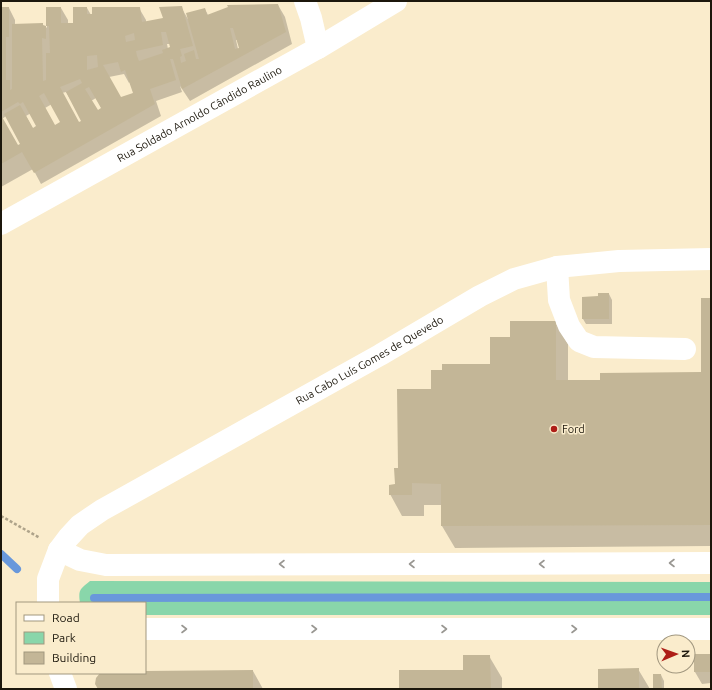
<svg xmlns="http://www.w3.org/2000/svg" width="712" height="690" font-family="Ubuntu,sans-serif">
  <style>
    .green { fill: #89d6aa }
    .shadow { fill: #0003; fill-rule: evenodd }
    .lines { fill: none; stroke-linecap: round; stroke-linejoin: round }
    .stream { stroke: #6998db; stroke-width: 8 }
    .building { fill: #c3b697; fill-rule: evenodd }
    .path { stroke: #aea38a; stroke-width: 2.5; stroke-dasharray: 3 2; stroke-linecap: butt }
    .minor { stroke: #fff; stroke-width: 22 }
    .oneway { stroke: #999792 }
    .poi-dot { fill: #ae1e17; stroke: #faeccc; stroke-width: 1.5 }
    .labels { text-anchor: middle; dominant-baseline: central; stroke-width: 3; stroke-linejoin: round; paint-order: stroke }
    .street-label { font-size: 11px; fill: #1c170c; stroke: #faeccc }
    .poi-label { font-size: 11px; fill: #1c170c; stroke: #faeccc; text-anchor: start }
  </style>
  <rect width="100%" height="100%" fill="#faeccc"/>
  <path class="green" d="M 90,581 L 711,582 L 711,615 L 145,615 L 145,603 L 80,603 C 78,590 80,589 90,581 Z"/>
  <path class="shadow" d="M 278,5 L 285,17 L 292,44 L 190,101 L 180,86 L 182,92 L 156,101 L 161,116 L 41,184 L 33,169 L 1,187 L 1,8 L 9,8 L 15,20 L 15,25 L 46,27 L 47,28 L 47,8 L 61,8 L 68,20 L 68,24 L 74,24 L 87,8 L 91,15 L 139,8 L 146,20 L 146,22 L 164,19 L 181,7 L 189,21 L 205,9 L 208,15 ZM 236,40 L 238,40 L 240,49 L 238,49 ZM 167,44 L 171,44 L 172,48 L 168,49 ZM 124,74 L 129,83 L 130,82 L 134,93 L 121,99 L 109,77 ZM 66,92 L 83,121 L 79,123 L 62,93 ZM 96,98 L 102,109 L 97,111 L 91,101 ZM 52,104 L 62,122 L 55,126 L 45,108 ZM 31,113 L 38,127 L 33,129 L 26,116 ZM 6,116 L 22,144 L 18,146 L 2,119 Z
    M 609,294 L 612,300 L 612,324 L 586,324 L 583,319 L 599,297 Z
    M 711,299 L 711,546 L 457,548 L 455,548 L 442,526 L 442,505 L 424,505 L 424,516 L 402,516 L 390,494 L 396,485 L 432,390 L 491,365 L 511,338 L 555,322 L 568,344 L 568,381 L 601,381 L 702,373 Z
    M 711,655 L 711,683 L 702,684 L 695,672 Z
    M 489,656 L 502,678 L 502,689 L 400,689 L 464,671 Z
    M 638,669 L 650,689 L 599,689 Z
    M 253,671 L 263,689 L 99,689 L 101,673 Z
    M 661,675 L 664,681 L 664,689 L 654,689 Z"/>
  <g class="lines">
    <path class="stream" d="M 1,554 L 17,569
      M 94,598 L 711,597"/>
  </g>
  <path class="building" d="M 278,4 L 286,32 L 182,89 L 173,59 L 170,59 L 176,80 L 150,89 L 155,104 L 34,173 L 22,152 L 1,164 L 1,115 L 18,145 L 20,144 L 4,114 L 20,105 L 33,128 L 36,126 L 23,102 L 20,104 L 18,102 L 1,112 L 1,7 L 9,7 L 9,37 L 6,37 L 6,80 L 10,80 L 10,90 L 12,89 L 12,24 L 43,23 L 43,25 L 46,26 L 46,7 L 61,7 L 61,23 L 73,23 L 73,7 L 87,7 L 87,14 L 92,14 L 92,7 L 140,7 L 142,22 L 163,18 L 159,7 L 182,6 L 193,46 L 180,49 L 182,56 L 180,57 L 181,63 L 186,61 L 184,54 L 194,50 L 196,59 L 199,59 L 186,13 L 205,8 L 207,15 L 228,7 L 227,5 ZM 46,26 L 49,26 L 50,53 L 46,53 L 46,80 L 43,81 L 42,38 L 46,39 ZM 230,28 L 233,28 L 239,48 L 235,49 ZM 161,32 L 166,32 L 170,47 L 162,50 L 163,53 L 139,61 L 137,56 L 136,51 L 163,45 ZM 134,33 L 135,40 L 126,42 L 125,36 ZM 97,55 L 98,67 L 87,70 L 87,56 ZM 118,62 L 121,72 L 125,70 L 133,93 L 121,97 L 103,65 ZM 80,79 L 82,83 L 66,92 L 81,121 L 79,122 L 60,87 ZM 89,87 L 101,108 L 98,110 L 85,89 ZM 44,93 L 60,122 L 55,125 L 39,96 Z
    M 598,293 L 609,293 L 609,319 L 582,319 L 582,297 L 598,296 Z
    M 701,298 L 711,298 L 711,525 L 444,526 L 441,526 L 441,484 L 412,483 L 412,495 L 389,495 L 389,485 L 395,484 L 394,468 L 398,468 L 397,389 L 431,389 L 431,370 L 442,370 L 442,364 L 490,364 L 490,337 L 510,337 L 510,321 L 556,321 L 556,380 L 600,380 L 600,373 L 701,372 Z
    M 694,654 L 711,654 L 711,672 L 694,672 Z
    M 463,655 L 490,655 L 491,689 L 399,689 L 399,670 L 463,670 Z
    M 639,668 L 639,689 L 598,689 L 598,669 Z
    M 253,670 L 253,689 L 98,689 L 95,684 L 96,678 L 100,673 L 145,673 L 145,671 Z
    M 653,674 L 661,674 L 662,689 L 653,689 Z"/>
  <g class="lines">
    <path class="path" d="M 1,516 L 40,538"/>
    <g class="minor">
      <path d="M 305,1 L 311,18 L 318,48"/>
      <path id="s1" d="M 1,224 L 318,48 L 396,1"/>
      <path d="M 557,267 L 559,300 L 569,326 L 579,341 L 594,347 L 685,349"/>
      <path d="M 59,550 L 80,560 L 106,565 L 711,563"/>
      <path id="s2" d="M 48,603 L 48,579 L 59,550 L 68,538 L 80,525 L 102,510 L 380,355 L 480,296 L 514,279 L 557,267 L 619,261 L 711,259"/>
      <path d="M 145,629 L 711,629"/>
      <path d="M 60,673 L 66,689"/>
    </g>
  </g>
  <defs><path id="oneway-chevron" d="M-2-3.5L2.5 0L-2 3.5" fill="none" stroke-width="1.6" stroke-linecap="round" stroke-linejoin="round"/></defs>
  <g class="oneway">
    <use href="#oneway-chevron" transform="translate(672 563) rotate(180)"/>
    <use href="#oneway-chevron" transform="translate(282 564) rotate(180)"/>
    <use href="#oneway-chevron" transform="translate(412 564) rotate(180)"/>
    <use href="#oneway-chevron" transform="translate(542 564) rotate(180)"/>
    <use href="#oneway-chevron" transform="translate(184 629)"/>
    <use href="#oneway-chevron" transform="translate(314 629)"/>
    <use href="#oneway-chevron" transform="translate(444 629)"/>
    <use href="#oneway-chevron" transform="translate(574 629)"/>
  </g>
  <circle class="poi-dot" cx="554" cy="429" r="4"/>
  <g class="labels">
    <g class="street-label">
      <text stroke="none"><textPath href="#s1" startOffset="227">Rua Soldado Arnoldo Cândido Raulino</textPath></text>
      <text stroke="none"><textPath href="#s2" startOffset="421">Rua Cabo Luís Gomes de Quevedo</textPath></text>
    </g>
    <g class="poi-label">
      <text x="562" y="429">Ford</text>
    </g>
  </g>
  <rect width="712" height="690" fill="none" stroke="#1c170c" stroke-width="4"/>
  <rect x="16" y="602" width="130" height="72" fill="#faeccc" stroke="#a1977f"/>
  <rect x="24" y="615" width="20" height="6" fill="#ffffff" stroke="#a1977f"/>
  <text x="52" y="622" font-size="12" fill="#1c170c">Road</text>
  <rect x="24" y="632" width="20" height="12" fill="#89d6aa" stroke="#a1977f"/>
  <text x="52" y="642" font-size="12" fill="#1c170c">Park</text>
  <rect x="24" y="652" width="20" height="12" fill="#c3b697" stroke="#a1977f"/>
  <text x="52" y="662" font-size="12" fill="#1c170c">Building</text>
  <g transform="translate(676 654) rotate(88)"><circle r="19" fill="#faeccc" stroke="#a1977f"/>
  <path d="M0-3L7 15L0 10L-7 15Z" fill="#ae1e17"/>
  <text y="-6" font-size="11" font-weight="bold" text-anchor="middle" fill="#1c170c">N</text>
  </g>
</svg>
